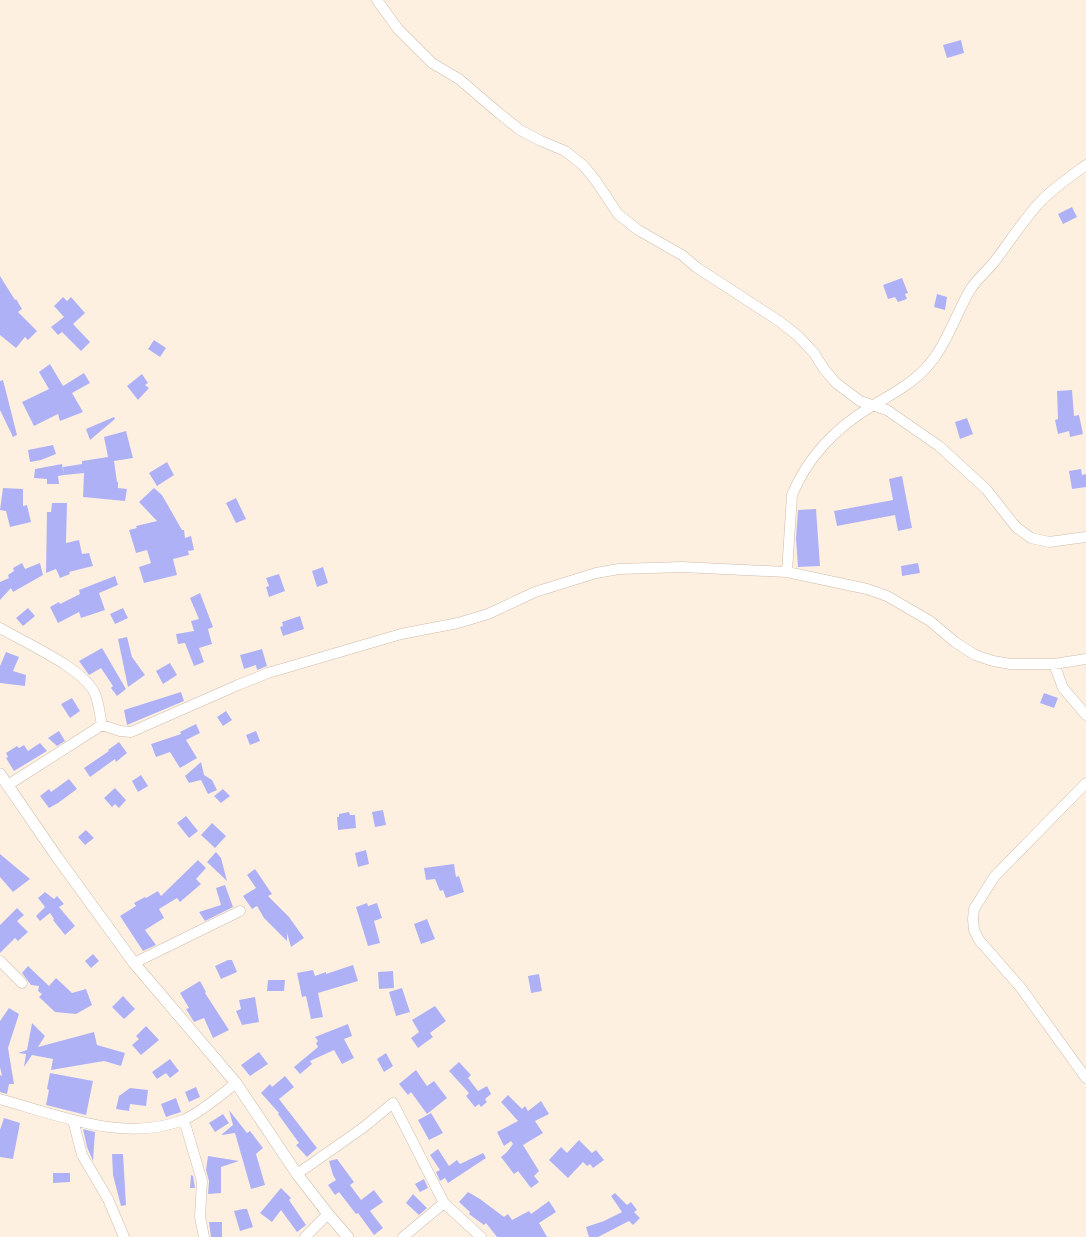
<svg xmlns="http://www.w3.org/2000/svg" width="1086" height="1237" font-family="Montserrat,sans-serif">
  <style>
    .building { fill: #afb1f7 }
    .lines { fill: none; stroke-linecap: round; stroke-linejoin: round }
    .minor-casing { stroke: #cdbcaa; stroke-width: 11 }
    .tertiary-casing { stroke: #cdbcaa; stroke-width: 12 }
    .minor { stroke: #fff; stroke-width: 10 }
    .tertiary { stroke: #fff; stroke-width: 11 }
  </style>
  <rect width="100%" height="100%" fill="#fef0e1"/>
  <path class="building" d="M 961,40 L 964,53 L 947,58 L 943,45 Z
    M 1072,207 L 1077,217 L 1063,224 L 1058,214 Z
    M 0,276 L 15,300 L 16,299 L 22,309 L 18,312 L 37,331 L 28,340 L 25,337 L 16,348 L 0,335 Z
    M 902,278 L 908,293 L 905,294 L 907,299 L 898,302 L 895,297 L 888,299 L 883,285 Z
    M 937,294 L 947,297 L 945,310 L 934,307 Z
    M 63,297 L 67,301 L 71,297 L 85,313 L 73,324 L 90,342 L 81,351 L 62,332 L 58,335 L 51,327 L 64,317 L 54,306 Z
    M 154,340 L 166,348 L 160,357 L 148,349 Z
    M 50,364 L 63,386 L 84,373 L 90,383 L 72,393 L 83,412 L 60,421 L 58,414 L 34,426 L 22,402 L 49,389 L 39,372 Z
    M 142,374 L 148,383 L 145,385 L 149,388 L 138,400 L 127,386 Z
    M 3,380 L 17,435 L 13,437 L 0,410 L 0,381 Z
    M 1072,390 L 1074,416 L 1079,415 L 1083,434 L 1070,437 L 1069,431 L 1058,434 L 1055,420 L 1058,419 L 1057,391 Z
    M 114,417 L 115,419 L 90,440 L 86,429 Z
    M 967,418 L 973,434 L 960,439 L 955,422 Z
    M 126,431 L 133,458 L 114,461 L 117,482 L 118,482 L 118,488 L 127,489 L 125,501 L 83,497 L 84,473 L 64,475 L 63,467 L 82,464 L 82,461 L 108,457 L 104,437 Z
    M 53,445 L 56,454 L 41,460 L 30,462 L 28,450 Z
    M 167,462 L 174,475 L 157,486 L 149,473 Z
    M 62,464 L 64,475 L 58,476 L 59,484 L 47,484 L 47,479 L 34,478 L 35,469 Z
    M 1081,469 L 1082,475 L 1086,474 L 1086,487 L 1072,489 L 1069,471 Z
    M 902,476 L 912,528 L 898,531 L 895,515 L 837,526 L 834,511 L 893,500 L 889,479 Z
    M 3,488 L 23,489 L 23,506 L 27,505 L 31,522 L 10,527 L 6,511 L 0,510 Z
    M 154,488 L 162,495 L 182,530 L 184,530 L 185,538 L 191,536 L 194,550 L 188,551 L 189,555 L 173,559 L 177,575 L 144,583 L 139,567 L 151,563 L 147,550 L 136,553 L 129,530 L 137,528 L 136,526 L 157,521 L 139,502 Z
    M 236,498 L 246,519 L 236,523 L 226,503 Z
    M 52,503 L 67,503 L 66,543 L 79,540 L 82,554 L 89,553 L 93,566 L 69,572 L 70,574 L 60,578 L 56,569 L 46,573 L 47,512 L 51,512 Z
    M 816,509 L 820,566 L 798,567 L 796,538 L 798,510 Z
    M 22,563 L 25,569 L 40,563 L 43,575 L 13,592 L 11,588 L 0,600 L 0,582 L 9,578 L 8,575 L 14,571 L 13,568 Z
    M 918,563 L 920,573 L 902,576 L 901,566 Z
    M 323,567 L 328,583 L 317,587 L 312,571 Z
    M 279,574 L 285,591 L 269,597 L 266,587 L 269,586 L 266,578 Z
    M 115,576 L 118,585 L 99,593 L 105,610 L 81,618 L 79,612 L 58,623 L 50,607 L 59,602 L 60,604 L 80,594 L 79,590 Z
    M 200,593 L 213,627 L 208,629 L 212,644 L 199,648 L 204,662 L 194,666 L 185,643 L 178,644 L 176,634 L 194,631 L 191,621 L 199,619 L 190,598 Z
    M 28,608 L 35,616 L 23,626 L 16,618 Z
    M 123,608 L 128,618 L 115,624 L 110,614 Z
    M 300,616 L 304,629 L 283,636 L 280,627 L 283,626 L 282,622 Z
    M 127,637 L 132,657 L 145,675 L 128,687 L 118,639 Z
    M 102,648 L 126,689 L 117,696 L 111,688 L 113,686 L 101,668 L 89,675 L 79,661 Z
    M 262,649 L 267,666 L 257,670 L 256,665 L 244,669 L 240,655 Z
    M 6,652 L 19,657 L 13,671 L 26,675 L 25,686 L 0,683 L 0,666 Z
    M 170,663 L 177,675 L 163,684 L 156,671 Z
    M 181,692 L 184,701 L 127,725 L 124,710 Z
    M 1044,693 L 1058,698 L 1054,708 L 1040,703 Z
    M 72,698 L 80,711 L 70,718 L 61,704 Z
    M 226,711 L 232,720 L 223,726 L 217,717 Z
    M 196,724 L 200,733 L 186,740 L 197,758 L 180,768 L 170,752 L 156,757 L 151,744 L 181,734 L 180,732 Z
    M 59,731 L 65,741 L 57,746 L 48,738 Z
    M 256,731 L 260,741 L 250,745 L 246,735 Z
    M 119,742 L 127,753 L 116,762 L 115,759 L 90,777 L 84,768 L 109,751 L 108,750 Z
    M 40,743 L 47,751 L 14,771 L 6,758 L 8,757 L 6,753 L 17,746 L 19,748 L 24,745 L 28,751 Z
    M 201,762 L 204,775 L 212,780 L 217,790 L 208,794 L 201,780 L 189,783 L 185,776 Z
    M 141,775 L 148,786 L 138,792 L 132,781 Z
    M 69,779 L 77,789 L 58,803 L 49,808 L 40,796 L 49,789 L 51,792 Z
    M 115,788 L 126,800 L 119,808 L 115,804 L 112,807 L 104,798 Z
    M 223,789 L 230,796 L 221,803 L 214,796 Z
    M 383,810 L 386,825 L 375,827 L 372,812 Z
    M 349,812 L 350,815 L 355,815 L 356,828 L 338,830 L 337,817 L 339,817 L 339,814 Z
    M 186,816 L 198,831 L 189,838 L 177,823 Z
    M 212,823 L 226,836 L 215,848 L 201,835 Z
    M 86,830 L 94,838 L 85,845 L 78,837 Z
    M 366,850 L 369,864 L 358,867 L 355,853 Z
    M 216,852 L 221,858 L 227,881 L 207,862 Z
    M 0,854 L 30,879 L 13,892 L 0,877 Z
    M 198,860 L 206,868 L 196,879 L 201,884 L 180,902 L 177,898 L 159,909 L 164,918 L 145,930 L 156,945 L 143,951 L 120,916 L 136,906 L 134,903 L 145,897 L 146,898 L 158,891 L 161,896 Z
    M 454,864 L 456,877 L 459,876 L 464,892 L 446,898 L 443,890 L 440,891 L 435,879 L 426,880 L 424,868 Z
    M 255,869 L 272,894 L 268,896 L 289,917 L 304,938 L 291,947 L 287,933 L 287,941 L 264,918 L 257,906 L 252,909 L 243,896 L 256,888 L 247,875 Z
    M 225,885 L 233,907 L 205,921 L 199,912 L 221,905 L 216,888 Z
    M 45,892 L 54,899 L 57,896 L 64,904 L 59,907 L 75,926 L 65,935 L 53,920 L 54,919 L 50,913 L 40,921 L 36,916 L 45,907 L 38,898 Z
    M 367,903 L 368,906 L 377,903 L 382,918 L 374,921 L 380,943 L 368,946 L 356,907 Z
    M 17,908 L 24,915 L 17,921 L 28,932 L 18,941 L 15,938 L 0,953 L 0,925 Z
    M 427,919 L 435,939 L 421,944 L 414,924 Z
    M 93,954 L 99,961 L 91,968 L 85,961 Z
    M 228,960 L 232,960 L 237,972 L 221,979 L 215,966 Z
    M 353,965 L 358,981 L 318,993 L 323,1017 L 311,1019 L 306,996 L 302,997 L 297,973 L 313,970 L 315,976 L 326,972 L 326,974 Z
    M 28,966 L 49,986 L 56,978 L 72,993 L 86,989 L 92,1005 L 76,1014 L 55,1012 L 39,997 L 42,994 L 38,991 L 39,986 L 31,985 L 22,973 Z
    M 393,971 L 394,988 L 379,989 L 378,972 Z
    M 539,974 L 542,991 L 531,993 L 528,976 Z
    M 268,980 L 285,980 L 284,991 L 267,991 Z
    M 200,981 L 206,992 L 205,993 L 229,1030 L 213,1038 L 204,1018 L 194,1022 L 186,1009 L 189,1008 L 180,993 Z
    M 402,988 L 410,1012 L 396,1016 L 389,992 Z
    M 123,996 L 135,1009 L 124,1019 L 112,1007 Z
    M 255,997 L 259,1022 L 242,1025 L 236,1011 L 241,1009 L 239,1000 Z
    M 435,1006 L 446,1021 L 430,1033 L 433,1037 L 418,1048 L 411,1038 L 419,1032 L 412,1020 Z
    M 9,1008 L 19,1014 L 8,1048 L 14,1084 L 9,1084 L 7,1094 L 0,1092 L 0,1075 L 2,1076 L 0,1067 L 0,1021 Z
    M 32,1023 L 45,1036 L 38,1047 L 94,1032 L 97,1045 L 125,1053 L 121,1066 L 104,1061 L 51,1070 L 53,1059 L 32,1055 L 24,1067 L 26,1054 L 18,1053 L 27,1050 Z
    M 348,1024 L 352,1036 L 344,1039 L 354,1058 L 342,1064 L 334,1050 L 310,1061 L 312,1064 L 300,1074 L 294,1067 L 318,1047 L 316,1043 L 318,1041 L 315,1037 Z
    M 146,1026 L 159,1040 L 141,1055 L 132,1045 L 139,1039 L 136,1036 Z
    M 259,1052 L 268,1064 L 250,1076 L 241,1065 Z
    M 386,1053 L 393,1066 L 384,1072 L 377,1059 Z
    M 170,1059 L 179,1071 L 170,1078 L 166,1073 L 157,1079 L 152,1072 Z
    M 459,1062 L 471,1075 L 468,1078 L 478,1091 L 487,1086 L 491,1094 L 485,1099 L 487,1102 L 481,1107 L 479,1104 L 475,1107 L 466,1096 L 469,1093 L 449,1071 Z
    M 416,1070 L 427,1086 L 434,1081 L 447,1098 L 427,1114 L 411,1092 L 408,1095 L 399,1084 Z
    M 50,1073 L 93,1081 L 86,1115 L 46,1105 L 49,1090 L 47,1089 Z
    M 285,1076 L 294,1087 L 279,1099 L 317,1148 L 307,1157 L 296,1145 L 299,1143 L 278,1114 L 279,1113 L 261,1093 L 270,1084 L 272,1087 Z
    M 196,1087 L 200,1097 L 189,1102 L 185,1092 Z
    M 130,1088 L 148,1090 L 146,1106 L 130,1104 L 129,1111 L 116,1109 L 119,1096 Z
    M 508,1095 L 522,1109 L 525,1106 L 528,1111 L 541,1101 L 549,1114 L 535,1121 L 543,1133 L 523,1145 L 539,1171 L 534,1176 L 539,1182 L 531,1188 L 518,1171 L 514,1174 L 501,1157 L 507,1152 L 513,1144 L 511,1141 L 504,1146 L 497,1132 L 518,1121 L 501,1102 Z
    M 176,1098 L 181,1112 L 166,1117 L 161,1104 Z
    M 229,1110 L 247,1133 L 250,1131 L 263,1148 L 256,1154 L 265,1185 L 251,1189 L 235,1133 L 221,1135 L 233,1125 Z
    M 431,1113 L 443,1133 L 429,1140 L 418,1120 Z
    M 223,1114 L 229,1123 L 215,1132 L 209,1123 Z
    M 4,1118 L 20,1123 L 13,1159 L 0,1157 L 0,1130 Z
    M 83,1129 L 95,1132 L 93,1161 L 87,1147 Z
    M 579,1140 L 592,1153 L 596,1150 L 604,1160 L 593,1168 L 590,1164 L 587,1166 L 583,1162 L 568,1178 L 549,1160 L 561,1147 L 567,1153 Z
    M 438,1149 L 449,1166 L 457,1160 L 460,1164 L 483,1153 L 486,1158 L 448,1183 L 445,1178 L 440,1181 L 436,1172 L 440,1170 L 430,1155 Z
    M 112,1154 L 123,1154 L 126,1205 L 121,1206 L 113,1175 Z
    M 208,1156 L 239,1161 L 221,1167 L 221,1193 L 208,1194 L 209,1181 L 206,1170 Z
    M 337,1159 L 354,1182 L 350,1185 L 361,1200 L 374,1190 L 383,1202 L 370,1211 L 383,1228 L 374,1235 L 358,1213 L 356,1214 L 339,1192 L 335,1195 L 328,1185 L 336,1180 L 333,1175 L 329,1161 Z
    M 53,1173 L 70,1173 L 70,1182 L 53,1183 Z
    M 191,1175 L 193,1176 L 195,1188 L 190,1188 Z
    M 424,1179 L 428,1188 L 420,1192 L 415,1184 Z
    M 281,1188 L 291,1198 L 289,1200 L 306,1225 L 297,1232 L 281,1210 L 272,1222 L 260,1213 Z
    M 468,1192 L 480,1199 L 504,1217 L 508,1214 L 512,1220 L 529,1211 L 531,1214 L 549,1201 L 556,1212 L 539,1223 L 547,1237 L 497,1237 L 486,1223 L 484,1225 L 469,1214 L 470,1212 L 459,1202 Z
    M 615,1193 L 627,1205 L 631,1202 L 637,1210 L 634,1212 L 640,1218 L 633,1225 L 629,1221 L 598,1237 L 589,1237 L 586,1227 L 604,1221 L 622,1212 L 611,1196 Z
    M 413,1194 L 427,1208 L 419,1215 L 406,1203 Z
    M 243,1209 L 247,1209 L 253,1227 L 240,1231 L 234,1211 Z
    M 209,1222 L 222,1222 L 222,1237 L 211,1237 Z"/>
  <g class="lines">
    <g class="minor-casing">
      <path id="minor" d="M 377,0 L 398,29 L 432,63 L 459,79 L 500,114 L 520,130 L 541,141 L 565,151 L 583,165 L 596,181 L 618,214 L 638,230 L 682,255 L 696,267 L 779,321 L 798,336 L 814,353 L 824,369 L 836,383 L 860,401 L 887,410 L 939,446 L 986,489 L 1016,527 L 1031,538 L 1049,542 L 1086,537
        M 787,572 L 792,495 C 808,456 837,427 872,406 C 890,395 910,385 925,369 C 946,347 955,316 970,290 C 977,279 987,271 995,261 C 1010,241 1024,219 1041,201 C 1055,187 1071,176 1086,165
        M 0,628 C 25,643 84,668 95,694 C 99,703 100,716 102,725
        M 1054,664 L 1063,688 L 1086,715
        M 1086,783 L 994,877 L 974,909 L 973,919 L 974,930 L 979,940 L 1021,988 L 1086,1078
        M 8,785 L 102,725 L 120,731 L 131,732 L 238,685 L 268,673 L 401,634 L 458,623 L 488,614 L 535,592 L 596,573 L 619,569 L 682,567 L 787,572 L 867,589 L 887,596 L 930,621 L 955,642 L 975,655 L 993,661 L 1010,664 L 1054,664 L 1086,659
        M 0,961 L 22,983
        M 134,963 L 240,911
        M 0,1099 C 57,1115 124,1143 183,1120 C 199,1114 222,1094 236,1083
        M 73,1120 L 82,1155 L 108,1199 L 124,1237
        M 184,1120 L 202,1181 L 200,1217 L 204,1237
        M 297,1174 L 364,1127 L 393,1103 L 444,1203
        M 305,1237 L 328,1214
        M 403,1237 L 444,1203 L 481,1237"/>
    </g>
    <g class="tertiary-casing">
      <path id="tertiary" d="M 0,774 L 57,857 L 134,963 L 236,1083 L 297,1174 L 328,1214 L 348,1237"/>
    </g>
    <use href="#minor" class="minor"/>
    <use href="#tertiary" class="tertiary"/>
  </g>
</svg>
